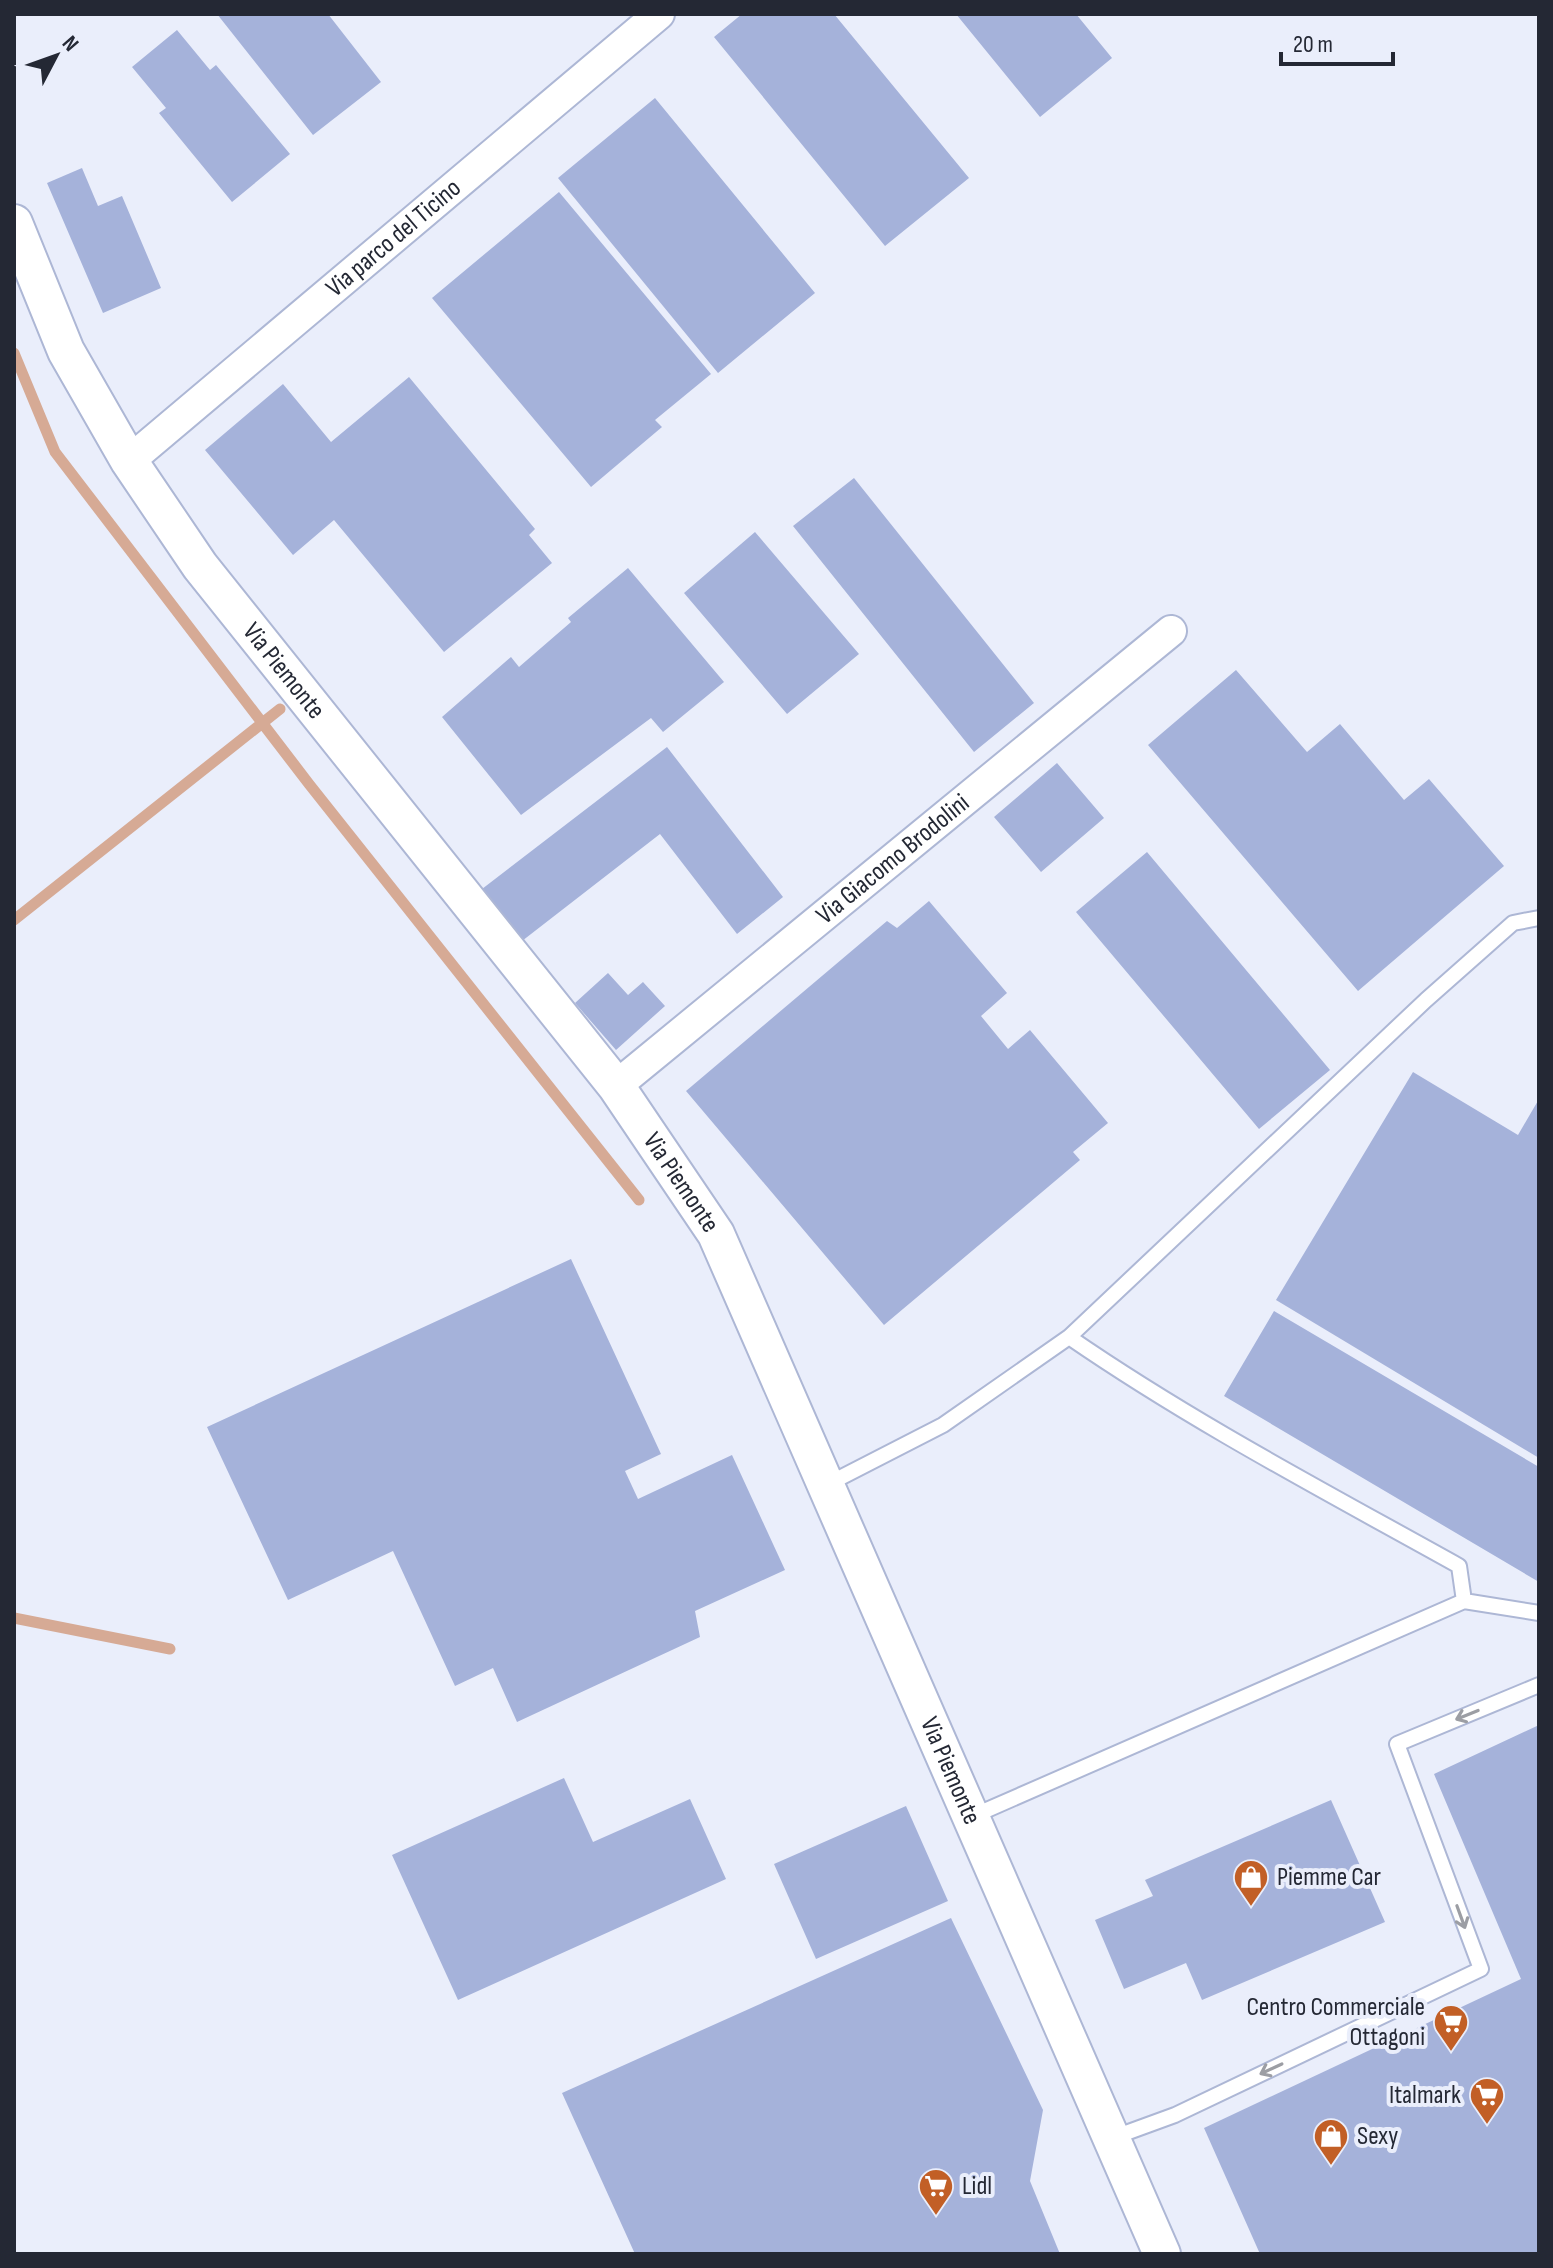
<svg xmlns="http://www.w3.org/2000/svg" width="1553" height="2268" font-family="'Sofia Sans Condensed',sans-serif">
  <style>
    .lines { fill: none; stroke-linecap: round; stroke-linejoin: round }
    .stream { stroke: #d6aa95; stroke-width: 11 }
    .building { fill: #a5b2da }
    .service-casing { stroke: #adb7d5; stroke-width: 18 }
    .minor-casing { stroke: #adb7d5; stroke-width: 34 }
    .tertiary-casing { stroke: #adb7d5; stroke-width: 40 }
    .service { stroke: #fff; stroke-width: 14 }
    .minor { stroke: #fff; stroke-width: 30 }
    .tertiary { stroke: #fff; stroke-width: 36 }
    .oneway { stroke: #9c9ea4 }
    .labels { text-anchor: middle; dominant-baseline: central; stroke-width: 8; stroke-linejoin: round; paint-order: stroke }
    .street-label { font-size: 26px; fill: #242834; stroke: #eaeefb }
    .poi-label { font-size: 26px; fill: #242834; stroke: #eaeefb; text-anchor: start }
  </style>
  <rect width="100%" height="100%" fill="#eaeefb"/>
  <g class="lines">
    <path class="stream" d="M 14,353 L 55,452 L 309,784 L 639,1200
      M 14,920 L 280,709
      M 14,1618 L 170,1649"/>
  </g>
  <path class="building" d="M 217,14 L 328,14 L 381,82 L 313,135 Z
    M 742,14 L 834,14 L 969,178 L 885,246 L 714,37 Z
    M 956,14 L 1076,14 L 1112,58 L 1040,117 Z
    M 177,30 L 210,70 L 216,65 L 290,154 L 232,202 L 159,113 L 166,108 L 132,67 Z
    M 655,98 L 815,293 L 718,373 L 558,178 Z
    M 82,168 L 98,206 L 122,196 L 161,288 L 103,313 L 47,183 Z
    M 559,192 L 711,374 L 655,420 L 662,427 L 591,487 L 432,298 Z
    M 409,377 L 535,529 L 529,535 L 552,563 L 444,652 L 334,520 L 293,555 L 205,450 L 283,384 L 331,442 Z
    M 854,478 L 1034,703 L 974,752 L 793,526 Z
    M 755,532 L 859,654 L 787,714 L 684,593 Z
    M 628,568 L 724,682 L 663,732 L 651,718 L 521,815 L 442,717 L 511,657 L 519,667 L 571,622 L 568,618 Z
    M 1236,670 L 1307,752 L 1340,724 L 1404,800 L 1429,779 L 1504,866 L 1358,991 L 1148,745 Z
    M 667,747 L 783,897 L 737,934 L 660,834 L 522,941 L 482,889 Z
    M 1057,763 L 1104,818 L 1041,872 L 994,817 Z
    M 1147,852 L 1330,1070 L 1259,1129 L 1076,912 Z
    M 929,901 L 1007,993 L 981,1016 L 1008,1049 L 1030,1030 L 1108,1123 L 1073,1152 L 1080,1160 L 884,1325 L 686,1091 L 887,921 L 897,928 Z
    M 608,973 L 628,995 L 643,982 L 665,1006 L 616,1050 L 575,1003 Z
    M 1413,1072 L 1518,1135 L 1539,1099 L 1539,1458 L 1276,1300 Z
    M 571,1259 L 661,1454 L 625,1471 L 638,1499 L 732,1455 L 785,1570 L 695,1611 L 700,1637 L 517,1722 L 493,1668 L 455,1686 L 393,1551 L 288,1600 L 207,1427 Z
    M 1274,1311 L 1539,1467 L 1539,1582 L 1224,1396 Z
    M 1539,1725 L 1539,2254 L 1260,2254 L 1204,2128 L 1521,1979 L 1434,1774 Z
    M 564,1778 L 593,1842 L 690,1799 L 726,1879 L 458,2000 L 392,1855 Z
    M 1331,1800 L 1385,1922 L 1202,2000 L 1186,1963 L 1124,1989 L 1095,1920 L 1153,1896 L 1145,1880 Z
    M 906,1806 L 948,1901 L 816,1959 L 774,1864 Z
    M 951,1918 L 1043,2110 L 1030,2181 L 1060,2254 L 635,2254 L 562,2093 Z"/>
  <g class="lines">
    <g class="service-casing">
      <path id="service" d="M 1069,1337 L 1426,1000 L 1513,923 L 1539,918
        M 828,1484 L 943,1425 L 1069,1337 C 1194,1423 1328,1493 1459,1566 L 1464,1601 L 973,1816
        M 1464,1601 L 1539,1613
        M 1112,2138 L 1175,2115 L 1481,1969 L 1397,1744 L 1539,1685"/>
    </g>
    <g class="minor-casing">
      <g id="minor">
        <path id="s1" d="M 129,461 L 659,14"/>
        <path id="s2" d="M 616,1086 L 1171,631"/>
      </g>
    </g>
    <g class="tertiary-casing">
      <g id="tertiary">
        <path id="s3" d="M 14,223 L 66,351 L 129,461 L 200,566 L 616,1086 L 716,1234 L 1162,2254"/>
      </g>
    </g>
    <use href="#service" class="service"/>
    <use href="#minor" class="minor"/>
    <use href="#tertiary" class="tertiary"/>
  </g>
  <defs><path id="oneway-shaft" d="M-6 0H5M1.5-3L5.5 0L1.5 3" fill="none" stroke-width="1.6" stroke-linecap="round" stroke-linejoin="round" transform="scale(2)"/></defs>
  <g class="oneway">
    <use href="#oneway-shaft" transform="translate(1467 1715) rotate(158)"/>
    <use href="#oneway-shaft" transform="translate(1461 1917) rotate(70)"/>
    <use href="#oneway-shaft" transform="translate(1271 2069) rotate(155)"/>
  </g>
  <defs>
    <g id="shop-pin" transform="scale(1.8)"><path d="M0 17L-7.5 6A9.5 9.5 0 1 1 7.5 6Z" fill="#c25f26" stroke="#eaeefb"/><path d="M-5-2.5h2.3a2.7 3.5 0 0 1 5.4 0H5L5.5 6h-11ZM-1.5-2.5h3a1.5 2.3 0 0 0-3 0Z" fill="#fff"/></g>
    <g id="supermarket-pin" transform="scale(1.8)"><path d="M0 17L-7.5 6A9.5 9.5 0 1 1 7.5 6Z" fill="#c25f26" stroke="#eaeefb"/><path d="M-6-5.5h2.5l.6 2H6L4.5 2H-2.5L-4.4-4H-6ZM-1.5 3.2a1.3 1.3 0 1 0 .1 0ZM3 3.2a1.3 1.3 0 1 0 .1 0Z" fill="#fff"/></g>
  </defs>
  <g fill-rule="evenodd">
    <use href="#shop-pin" x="1251" y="1877"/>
    <use href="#supermarket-pin" x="1451" y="2022"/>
    <use href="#supermarket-pin" x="1487" y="2095"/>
    <use href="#shop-pin" x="1331" y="2136"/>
    <use href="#supermarket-pin" x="936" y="2186"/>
  </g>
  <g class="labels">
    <g class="street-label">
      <text stroke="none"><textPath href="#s1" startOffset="346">Via parco del Ticino</textPath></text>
      <text stroke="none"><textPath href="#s3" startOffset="526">Via Piemonte</textPath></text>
      <text stroke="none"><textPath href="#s2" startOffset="358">Via Giacomo Brodolini</textPath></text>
      <text stroke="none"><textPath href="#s3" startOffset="1174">Via Piemonte</textPath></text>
      <text stroke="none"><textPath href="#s3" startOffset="1822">Via Piemonte</textPath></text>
    </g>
    <g class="poi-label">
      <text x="1277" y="1877">Piemme Car</text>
      <text x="1425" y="2007" text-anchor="end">Centro Commerciale<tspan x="1425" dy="30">Ottagoni</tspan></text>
      <text x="1461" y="2095" text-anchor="end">Italmark</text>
      <text x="1357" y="2136">Sexy</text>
      <text x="962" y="2186">Lidl</text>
    </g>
  </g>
  <rect width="1553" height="2268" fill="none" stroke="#242834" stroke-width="32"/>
  <g transform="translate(56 56) rotate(49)" stroke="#eaeefb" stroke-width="6" paint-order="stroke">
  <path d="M0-6L14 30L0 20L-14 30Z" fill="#242834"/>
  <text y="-12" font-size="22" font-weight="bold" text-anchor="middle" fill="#242834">N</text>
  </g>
  <path d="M1281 52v12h112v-12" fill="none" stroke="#242834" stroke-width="4"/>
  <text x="1293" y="52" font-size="24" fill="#242834" stroke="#eaeefb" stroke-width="6" paint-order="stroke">20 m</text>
</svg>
